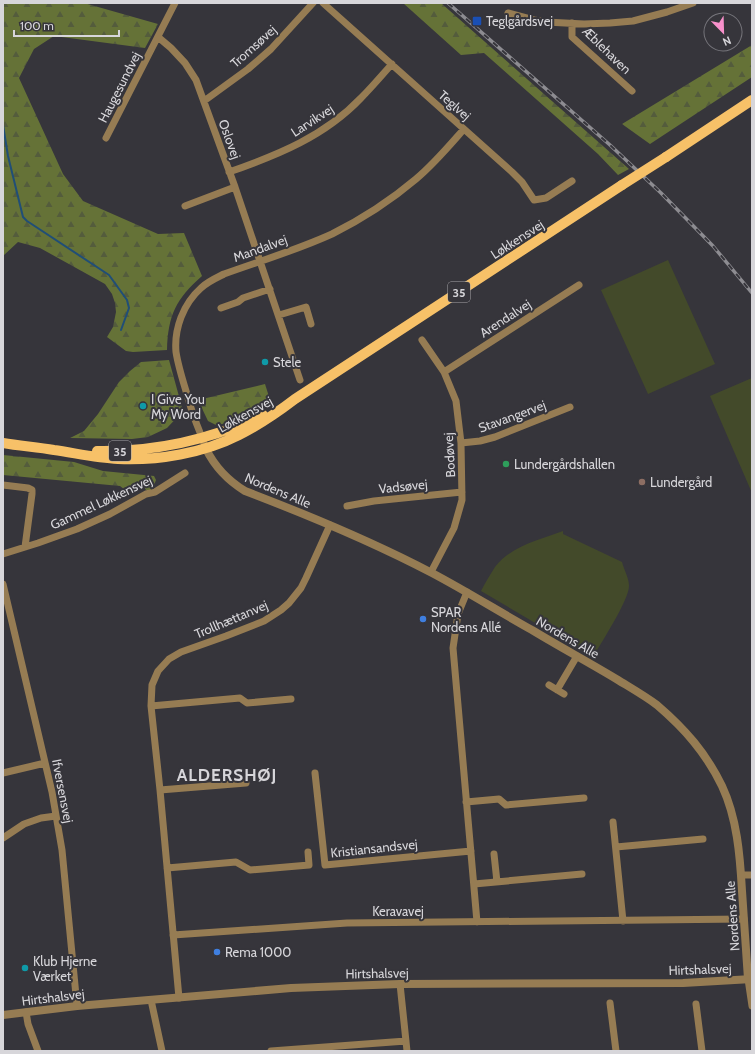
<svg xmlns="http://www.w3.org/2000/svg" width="755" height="1054" font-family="Cabin,sans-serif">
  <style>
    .green { fill: #434a2a }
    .forest { fill: url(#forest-firs) }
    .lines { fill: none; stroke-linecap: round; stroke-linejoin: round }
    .stream { stroke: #204e77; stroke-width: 2 }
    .minor { stroke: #967c53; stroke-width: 7 }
    .tertiary { stroke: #967c53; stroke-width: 8 }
    .primary { stroke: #f7c168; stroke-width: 10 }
    .rail-casing { stroke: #8d8c91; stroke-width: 3.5 }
    .rail { stroke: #36353b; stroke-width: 2; stroke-dasharray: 6; stroke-linecap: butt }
    .primary-bridge { stroke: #f7c168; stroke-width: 10 }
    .transit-dot { fill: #1a4fb4; stroke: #36353b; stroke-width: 1.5 }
    .culture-dot { fill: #0f9aa8; stroke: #36353b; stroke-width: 1.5 }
    .leisure-dot { fill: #2e9e5b; stroke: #36353b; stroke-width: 1.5 }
    .education-dot { fill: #8d6e63; stroke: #36353b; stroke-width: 1.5 }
    .shop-dot { fill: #3f7fe0; stroke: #36353b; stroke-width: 1.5 }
    .labels { text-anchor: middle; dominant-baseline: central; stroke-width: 4; stroke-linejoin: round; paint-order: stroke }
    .shield { fill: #36353b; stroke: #a7a6aa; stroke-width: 1 }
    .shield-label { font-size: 12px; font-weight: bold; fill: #d7d6da }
    .poi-label { font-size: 13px; fill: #d7d6da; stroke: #36353b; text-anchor: start }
    .street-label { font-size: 13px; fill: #d7d6da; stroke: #36353b }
    .district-label { font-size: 17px; font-weight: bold; letter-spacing: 1px; fill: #d7d6da; stroke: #36353b }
  </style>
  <defs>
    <pattern id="forest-firs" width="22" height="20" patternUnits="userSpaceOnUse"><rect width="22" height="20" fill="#657237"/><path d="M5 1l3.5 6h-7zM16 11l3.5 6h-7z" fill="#545c3c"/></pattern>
  </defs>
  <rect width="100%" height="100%" fill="#36353b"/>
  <path class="green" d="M 668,260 L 715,364 L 648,394 L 601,290 Z
    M 752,378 L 752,493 L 710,396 Z
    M 563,531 L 563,534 L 622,562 C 624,570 629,578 629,586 C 629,600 601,643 593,657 L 481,591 C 485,583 490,575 495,567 C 511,546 539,540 563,531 Z"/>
  <path class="forest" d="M 3,3 L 84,3 L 158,24 L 145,48 L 54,36 L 34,49 L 19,78 L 63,174 L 83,201 L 158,234 L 184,233 L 202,276 C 176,299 168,315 167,350 L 133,352 L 126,351 L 107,337 L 113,327 L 116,312 L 115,303 L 112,294 L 105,284 L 40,248 L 18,242 L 3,256 Z
    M 403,3 L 441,3 L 629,169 L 618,175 L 598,154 L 484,53 L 461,55 Z
    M 752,45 L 752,77 L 650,144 L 622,124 Z
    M 169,360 L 183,411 L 167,428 L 148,437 L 132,439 L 70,438 L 84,431 L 98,414 L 119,382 L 130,371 L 141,362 Z
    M 265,384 L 271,403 L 228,423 L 216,425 L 208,421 L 198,400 Z
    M 3,455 L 74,462 L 103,471 L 154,476 L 156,480 L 152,490 L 146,490 L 141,481 L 135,484 L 136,489 L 129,493 L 120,486 L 3,475 Z"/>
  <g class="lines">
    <path class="stream" d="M 3,125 L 8,156 L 23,217 L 27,221 L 109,275 L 127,300 L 129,308 L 121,330"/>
    <path class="minor" d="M 323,3 L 512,172 L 522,182 L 534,200 L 546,198 L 572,181
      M 508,13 L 534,20 L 546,22 L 584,24 L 610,23 L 633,21 L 667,12 L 693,3
      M 572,23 L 572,37 L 632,91
      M 158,37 L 171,48 L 185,63 L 196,80 L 235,187 L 300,380
      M 204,101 L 248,69 L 271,49 L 313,3
      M 106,138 L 175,3
      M 229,172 C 278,155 325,136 361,98 C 372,87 382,75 392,64
      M 185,206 L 235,187
      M 221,308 L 238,302 L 243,298 L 270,289
      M 279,315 L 306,307 L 311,324
      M 422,340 L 444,372 L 456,401 L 461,443 L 462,500 L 454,528 L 431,572
      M 444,372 L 579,285
      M 461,443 L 480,441 L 495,437 L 570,407
      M 206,449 C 202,436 196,424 192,411 C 190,405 188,398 186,391 C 182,378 178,365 176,352 C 174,329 183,304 201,288 C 207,282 216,278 224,274 C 260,261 297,250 332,234 C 362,219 390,201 416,179 C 434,164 449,146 464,129
      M 3,485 L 28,488 L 32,490 L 32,494 L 25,547
      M 347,506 L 374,501 L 462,492
      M 3,554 L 38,543 L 77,529 L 110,514 L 146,494 L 155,492 L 185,473
      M 3,584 L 52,792 L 62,850 L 77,1006
      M 467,592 L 458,614 L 453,648 L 477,922
      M 549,685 L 564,694
      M 557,690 L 577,656
      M 151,706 L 240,698 L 247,703 L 291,699
      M 3,773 L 45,763
      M 315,773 L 325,865 L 471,851
      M 160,790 L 246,783
      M 466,802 L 499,799 L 506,805 L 584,798
      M 613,822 L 623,921
      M 3,838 L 24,824 L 41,818 L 56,816
      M 616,847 L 703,839
      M 494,854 L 497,882
      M 167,868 L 236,862 L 250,870 L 309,865 L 308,852
      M 741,875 L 752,875
      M 474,884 L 582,874
      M 173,935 L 347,923 L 744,919
      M 748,979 L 752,1006
      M 400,984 L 407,1051
      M 179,998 L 160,790 L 151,706 L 152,685 L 158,671 L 169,659 L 181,652 L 226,636 L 264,621 L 281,610 L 289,603 L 301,588 L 306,578 L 330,525
      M 151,1000 L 162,1051
      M 610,1003 L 616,1051
      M 696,1004 L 702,1051
      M 26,1012 L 28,1024 L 38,1051
      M 271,1051 L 406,1041"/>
    <path class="tertiary" d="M 206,449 C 215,467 227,480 245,491 C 308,515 371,541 432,573 C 466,591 498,611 532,630 C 560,647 590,663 618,680 C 631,688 645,696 657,705 C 685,729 706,753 722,786 C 737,818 740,855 742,891 C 744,920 746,950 748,979
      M 3,1015 L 77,1006 L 291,988 L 400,984 L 683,983 L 752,979"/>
    <path class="primary" d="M 666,157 L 752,100
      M 3,443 C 20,446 37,447 54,450 C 75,453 97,458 118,459 C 157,461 204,453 239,435 C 259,425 278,412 295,399 L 622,185
      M 97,451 C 155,452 210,440 263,415"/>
    <g class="rail-casing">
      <path id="rail" d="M 448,3 L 610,145 L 661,193 L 713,246 L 752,293"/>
    </g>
    <use href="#rail" class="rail"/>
    <path class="primary-bridge" d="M 622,185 L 666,157"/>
  </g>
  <rect class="transit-dot" x="472" y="16" width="10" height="10" rx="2"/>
  <g class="culture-dot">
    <circle cx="265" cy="362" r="4"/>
    <circle cx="143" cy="406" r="4"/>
    <circle cx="25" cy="968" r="4"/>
  </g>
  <circle class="leisure-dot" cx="506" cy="464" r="4"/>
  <circle class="education-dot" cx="642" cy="482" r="4"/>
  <g class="shop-dot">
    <circle cx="423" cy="619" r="4"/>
    <circle cx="217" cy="952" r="4"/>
  </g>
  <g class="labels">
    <g class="shield">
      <rect x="448" y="282" width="22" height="20" rx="3"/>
      <rect x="109" y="441" width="22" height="20" rx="3"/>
    </g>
    <g class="shield-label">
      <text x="459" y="292">35</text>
      <text x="120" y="451">35</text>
    </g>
    <g class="poi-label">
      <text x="486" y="21">Teglgårdsvej</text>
      <text x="273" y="362">Stele</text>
      <text x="151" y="399">I Give You<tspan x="151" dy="15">My Word</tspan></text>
      <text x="514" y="464">Lundergårdshallen</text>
      <text x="650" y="482">Lundergård</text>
      <text x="431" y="612">SPAR<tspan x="431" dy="15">Nordens Allé</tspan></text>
      <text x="225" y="952">Rema 1000</text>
      <text x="33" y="961">Klub Hjerne<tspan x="33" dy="15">Værket</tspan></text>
    </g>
    <g class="street-label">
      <text transform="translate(253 46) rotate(-42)">Tromsøvej</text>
      <text transform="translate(607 50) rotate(44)">Æblehaven</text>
      <text transform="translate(119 87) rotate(-63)">Haugesundvej</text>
      <text transform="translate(455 105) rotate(41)">Teglvej</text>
      <text transform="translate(312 120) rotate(-33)">Larvikvej</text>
      <text transform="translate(230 139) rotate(70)">Oslovej</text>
      <text transform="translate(517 239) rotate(-33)">Løkkensvej</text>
      <text transform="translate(260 248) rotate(-20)">Mandalvej</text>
      <text transform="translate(505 318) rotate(-33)">Arendalvej</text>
      <text transform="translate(245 414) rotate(-29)">Løkkensvej</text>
      <text transform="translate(512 416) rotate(-20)">Stavangervej</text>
      <text transform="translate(449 455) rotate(-93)">Bodøvej</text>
      <text transform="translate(403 486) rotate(-6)">Vadsøvej</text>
      <text transform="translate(278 490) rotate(23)">Nordens Alle</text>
      <text transform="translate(101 502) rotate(-25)">Gammel Løkkensvej</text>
      <text transform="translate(231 619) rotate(-23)">Trollhættanvej</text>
      <text transform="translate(568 637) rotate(30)">Nordens Alle</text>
      <text transform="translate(63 791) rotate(79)">Ifversensvej</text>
      <text transform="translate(374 848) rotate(-6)">Kristiansandsvej</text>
      <text x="398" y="911">Keravavej</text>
      <text transform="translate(732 916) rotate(-94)">Nordens Alle</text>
      <text transform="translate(700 969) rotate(-2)">Hirtshalsvej</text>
      <text transform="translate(377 973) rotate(-1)">Hirtshalsvej</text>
      <text transform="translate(53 997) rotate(-7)">Hirtshalsvej</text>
    </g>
    <g class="district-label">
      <text x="227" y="775">ALDERSHØJ</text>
    </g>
  </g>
  <rect width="755" height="1054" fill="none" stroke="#d7d6da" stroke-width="8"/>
  <g transform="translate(723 32) rotate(157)"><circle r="19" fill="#36353b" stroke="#76757b"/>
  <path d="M0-3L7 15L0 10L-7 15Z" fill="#f890cb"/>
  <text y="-6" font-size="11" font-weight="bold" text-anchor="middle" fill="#d7d6da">N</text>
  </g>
  <path d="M14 30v6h105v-6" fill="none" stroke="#d7d6da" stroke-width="2"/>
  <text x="20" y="30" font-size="12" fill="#d7d6da" stroke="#36353b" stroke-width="3" paint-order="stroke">100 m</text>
</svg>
